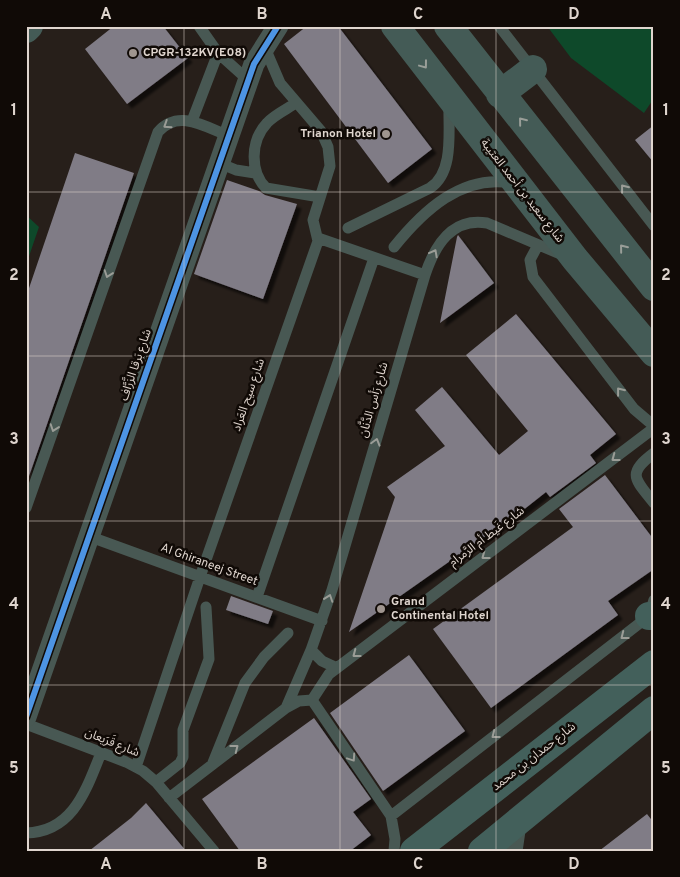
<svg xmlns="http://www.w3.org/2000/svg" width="680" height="877" font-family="Overpass,'Noto Sans Arabic',sans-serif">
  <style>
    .green { fill: #0e492a }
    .building { fill: #807c86; filter: url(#shadow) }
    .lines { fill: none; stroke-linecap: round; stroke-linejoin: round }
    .service { stroke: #485853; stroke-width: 11 }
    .minor { stroke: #485853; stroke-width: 21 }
    .secondary { stroke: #445b56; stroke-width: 28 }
    .primary { stroke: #43605b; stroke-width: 28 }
    .cycleway-casing { stroke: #100a06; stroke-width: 9 }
    .cycleway { stroke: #4d94e3; stroke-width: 6 }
    .oneway { stroke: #999e98 }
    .oneway2 { stroke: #9b9d97 }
    .grid { fill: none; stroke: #dfd5ce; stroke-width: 1; stroke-opacity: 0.55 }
    .poi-dot { fill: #9f958f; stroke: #100a06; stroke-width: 2 }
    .labels { text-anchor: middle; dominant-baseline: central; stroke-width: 5; stroke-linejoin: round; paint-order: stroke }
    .poi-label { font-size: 12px; font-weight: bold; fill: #dfd5ce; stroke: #100a06; text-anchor: start }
    .street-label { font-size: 12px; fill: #dfd5ce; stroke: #100a06 }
    .neatline { fill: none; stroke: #dfd5ce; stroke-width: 2 }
    .grid-label { font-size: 16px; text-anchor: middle; font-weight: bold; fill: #dfd5ce }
  </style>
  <defs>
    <filter id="shadow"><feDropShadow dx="4.5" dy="4.5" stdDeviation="1" flood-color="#0009"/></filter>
  </defs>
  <rect width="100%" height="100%" fill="#271f1a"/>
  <path class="green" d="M 547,26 L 654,26 L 654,98 L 644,113 L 571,58 Z
    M 26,215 L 39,227 L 26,265 Z"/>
  <path class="building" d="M 114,26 L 163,26 L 188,58 L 127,104 L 85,49 Z
    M 307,26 L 338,26 L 432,149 L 388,183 L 284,44 Z
    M 654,125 L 654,163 L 635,140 Z
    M 75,153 L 134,173 L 27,482 L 26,297 Z
    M 227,180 L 259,191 L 265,195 L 297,204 L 263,299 L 194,274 Z
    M 458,235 L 494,283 L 440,323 L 457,237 Z
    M 516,314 L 616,434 L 590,455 L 596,463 L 550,497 L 546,492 L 508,522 L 507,521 L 349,632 L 395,497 L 387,487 L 445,446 L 415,410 L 442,387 L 499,455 L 528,431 L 466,355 Z
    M 605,475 L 654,540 L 654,569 L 608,601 L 618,615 L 491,708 L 433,629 L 573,527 L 559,509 Z
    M 231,596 L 273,611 L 268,624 L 226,610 Z
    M 409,655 L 465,731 L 383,791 L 330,713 Z
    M 314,718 L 371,799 L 353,812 L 371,835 L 350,851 L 240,851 L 202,799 Z
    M 146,803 L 186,851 L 89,851 L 131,818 Z
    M 647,814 L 654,823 L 654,851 L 599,851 Z"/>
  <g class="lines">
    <path class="service" d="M 199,26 L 218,53 L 248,80
      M 499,26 L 654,226
      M 296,103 C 287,109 274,115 267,123 C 250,141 250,172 266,188 L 320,197
      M 192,121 L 218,53
      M 219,163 L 236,170 L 255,173
      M 348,228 L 430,188 C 455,172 448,129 449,103
      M 318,238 L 425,275
      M 538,245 L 530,260 L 533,277 L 634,409 L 654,426
      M 394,247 C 423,211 462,174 511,183
      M 654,453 C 626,474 635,479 654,503
      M 26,508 L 158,132 C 178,109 204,126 229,136
      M 88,536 L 322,621
      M 257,597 L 374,258
      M 311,650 L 322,661 L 337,668
      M 312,700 L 329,674 L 654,428
      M 286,708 L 311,650 L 332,590 L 425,275 C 435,245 452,217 487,223 L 565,256
      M 26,724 L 126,762 L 143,771 L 156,782 L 214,851
      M 212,765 L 245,683 L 264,657 L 288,633
      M 136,767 L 200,577 L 318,241 L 313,220 L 330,166 L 328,147 L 321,131 L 280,83 L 265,48
      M 156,782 L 180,763 L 183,757 L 183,730 L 209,659 L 206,607
      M 169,798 L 286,708 L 299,701 L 312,700 L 391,816 L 395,839 L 394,851
      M 391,816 L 649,616 L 654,600
      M 26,833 C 73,832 86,790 101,753"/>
    <path class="minor" d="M 26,717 L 254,64 L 278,26
      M 512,851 L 516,824"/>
    <path class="secondary" d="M 395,26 L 575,259 L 654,353
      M 448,26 L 654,287
      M 26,29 L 29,26
      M 500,94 L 533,69"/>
    <path class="primary" d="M 649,616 L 654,616
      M 414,851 L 654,664
      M 482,851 L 654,710"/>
    <g class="cycleway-casing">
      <path id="cycleway" d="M 26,717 L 254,64 L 278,26"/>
    </g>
    <use href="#cycleway" class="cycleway"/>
  </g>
  <defs><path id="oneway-chevron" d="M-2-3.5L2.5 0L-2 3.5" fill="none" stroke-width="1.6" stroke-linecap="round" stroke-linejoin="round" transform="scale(1.25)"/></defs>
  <g class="oneway">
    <use href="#oneway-chevron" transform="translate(424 65) rotate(53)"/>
    <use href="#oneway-chevron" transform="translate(522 121) rotate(-129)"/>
    <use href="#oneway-chevron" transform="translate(623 248) rotate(-129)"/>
  </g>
  <g class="oneway2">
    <use href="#oneway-chevron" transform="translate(167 125) rotate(147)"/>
    <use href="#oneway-chevron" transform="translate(624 188) rotate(-128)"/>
    <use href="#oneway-chevron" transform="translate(434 253) rotate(-62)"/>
    <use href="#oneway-chevron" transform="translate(108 274) rotate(109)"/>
    <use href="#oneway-chevron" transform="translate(620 391) rotate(-128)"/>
    <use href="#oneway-chevron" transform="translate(54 428) rotate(109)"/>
    <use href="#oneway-chevron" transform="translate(376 442) rotate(-74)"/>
    <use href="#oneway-chevron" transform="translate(615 458) rotate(143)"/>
    <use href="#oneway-chevron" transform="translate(485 556) rotate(143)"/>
    <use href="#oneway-chevron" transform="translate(329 598) rotate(-71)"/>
    <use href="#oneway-chevron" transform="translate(624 636) rotate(142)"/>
    <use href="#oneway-chevron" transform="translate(356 654) rotate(143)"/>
    <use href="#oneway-chevron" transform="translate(495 735) rotate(142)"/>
    <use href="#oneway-chevron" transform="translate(235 748) rotate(-38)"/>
    <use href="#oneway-chevron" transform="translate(352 758) rotate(56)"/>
  </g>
  <path class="grid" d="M 184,26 L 184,851M 340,26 L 340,851M 496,26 L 496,851M 26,192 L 654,192M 26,356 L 654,356M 26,521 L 654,521M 26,685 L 654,685"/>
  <g class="poi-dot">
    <circle cx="133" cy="53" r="5"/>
    <circle cx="386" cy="134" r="5"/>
    <circle cx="381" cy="609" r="5"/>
  </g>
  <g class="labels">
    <g class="poi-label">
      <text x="143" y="53">CPGR-132KV(E08)</text>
      <text x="376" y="134" text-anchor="end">Trianon Hotel</text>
      <text x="391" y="602">Grand<tspan x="391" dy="14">Continental Hotel</tspan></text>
    </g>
    <g class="street-label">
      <text transform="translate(522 191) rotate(52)">شارع سعيد بن أحمد العتيبة</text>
      <text transform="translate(136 365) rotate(-71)">شارع بَرقا الزَّرَّاف</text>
      <text transform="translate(249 395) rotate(-71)">شارع سيح العَراد</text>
      <text transform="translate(374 400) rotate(-74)">شارع رَأس الدَّنَّان</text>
      <text transform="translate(487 537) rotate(-37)">شارع غَيط أم الرَّمرام</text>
      <text transform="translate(209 565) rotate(20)">Al Ghiraneej Street</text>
      <text transform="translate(112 743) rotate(22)">شارع قَرَيعان</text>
      <text transform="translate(534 757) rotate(-38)">شارع حمدان بن محمد</text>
    </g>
  </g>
  <rect width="680" height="877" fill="none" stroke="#100a06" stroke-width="55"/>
  <rect x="28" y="28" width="624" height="822" class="neatline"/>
  <g class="grid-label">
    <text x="106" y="19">A</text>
    <text x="262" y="19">B</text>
    <text x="418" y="19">C</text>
    <text x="574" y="19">D</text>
    <text x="14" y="115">1</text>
    <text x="666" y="115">1</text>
    <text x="14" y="280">2</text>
    <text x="666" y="280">2</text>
    <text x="14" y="444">3</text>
    <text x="666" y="444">3</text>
    <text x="14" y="609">4</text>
    <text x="666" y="609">4</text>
    <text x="14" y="773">5</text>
    <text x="666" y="773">5</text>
    <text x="106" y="869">A</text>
    <text x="262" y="869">B</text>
    <text x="418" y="869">C</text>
    <text x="574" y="869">D</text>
  </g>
</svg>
